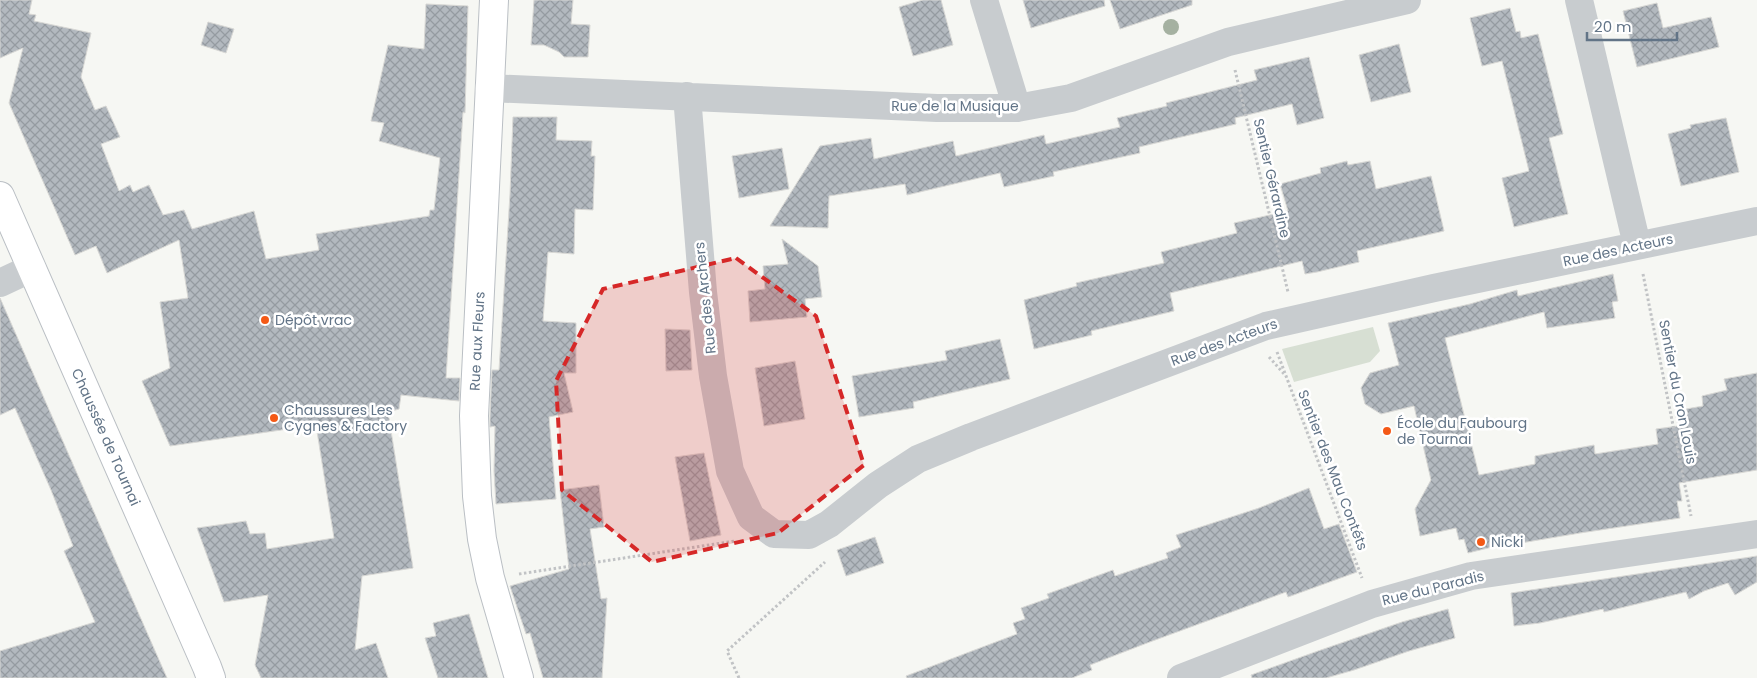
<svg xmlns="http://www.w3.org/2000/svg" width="1757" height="678" font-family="Poppins,sans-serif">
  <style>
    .garden { fill: #d7dfd3 }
    .building { fill: url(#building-cross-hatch); stroke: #d8d8d5 }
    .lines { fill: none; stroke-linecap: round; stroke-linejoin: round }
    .secondary-casing { stroke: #babfc4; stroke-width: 30 }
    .path { stroke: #c1c3c5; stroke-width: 3; stroke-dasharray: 2.5 2.5; stroke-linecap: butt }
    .minor { stroke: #c8cccf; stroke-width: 28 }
    .secondary { stroke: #fff; stroke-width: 28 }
    .tree { fill: #a5b1a1 }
    .marked { fill: #d62828; fill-opacity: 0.2; stroke: #d62828; stroke-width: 4; stroke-dasharray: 10 6; stroke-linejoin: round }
    .poi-dot { fill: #f45916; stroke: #fff; stroke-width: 2 }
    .labels { text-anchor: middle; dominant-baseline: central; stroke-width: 5; stroke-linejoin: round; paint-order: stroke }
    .street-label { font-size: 14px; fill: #627487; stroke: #fff }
    .poi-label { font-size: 14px; fill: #627487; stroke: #fff; text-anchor: start }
  </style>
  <defs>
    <pattern id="building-cross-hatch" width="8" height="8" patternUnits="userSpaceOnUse" patternTransform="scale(1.25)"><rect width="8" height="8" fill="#b3b9bf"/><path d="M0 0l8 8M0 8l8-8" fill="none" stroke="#959ba1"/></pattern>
  </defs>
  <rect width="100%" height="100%" fill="#f6f7f3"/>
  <path class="garden" d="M 1373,327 L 1380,351 L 1370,362 L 1294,382 L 1282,349 Z"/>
  <path class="building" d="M 0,0 L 32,0 L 29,14 L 36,15 L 34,21 L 91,33 L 81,77 L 95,110 L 106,106 L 120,137 L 101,144 L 119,191 L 130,185 L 133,192 L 149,185 L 163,215 L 184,210 L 192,229 L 254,211 L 266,259 L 319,250 L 316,234 L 429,216 L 430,210 L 434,210 L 440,158 L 379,141 L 384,123 L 371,121 L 388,45 L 424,49 L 426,4 L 468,6 L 465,113 L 463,112 L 446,378 L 460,378 L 459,401 L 401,395 L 399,409 L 388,412 L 413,568 L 362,576 L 355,650 L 376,643 L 388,678 L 261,678 L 255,665 L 268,595 L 224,602 L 197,528 L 246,521 L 250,534 L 265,533 L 267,549 L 334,538 L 316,425 L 170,446 L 142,381 L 170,368 L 160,302 L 188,298 L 179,240 L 107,273 L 96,246 L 75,255 L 9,103 L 23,48 L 0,58 Z
    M 534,0 L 573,0 L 571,24 L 590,25 L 588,57 L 564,57 L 559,52 L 544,45 L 531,45 Z
    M 923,0 L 941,0 L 953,45 L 913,56 L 899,7 Z
    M 1023,0 L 1104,0 L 1105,6 L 1031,28 Z
    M 1110,0 L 1192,0 L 1192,5 L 1120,29 Z
    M 1657,3 L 1663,28 L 1711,17 L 1719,47 L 1637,67 L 1623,11 Z
    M 1510,8 L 1516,32 L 1520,31 L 1521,38 L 1538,34 L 1563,134 L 1549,138 L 1568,214 L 1514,227 L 1502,178 L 1529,171 L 1502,61 L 1482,66 L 1470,18 Z
    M 208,22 L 234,29 L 226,53 L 201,45 Z
    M 1399,44 L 1411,92 L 1371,102 L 1359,55 Z
    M 1309,57 L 1324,118 L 1297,125 L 1292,104 L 1235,118 L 1236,124 L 1139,147 L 1140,153 L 1053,172 L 1054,176 L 1004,187 L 1000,173 L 907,195 L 905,184 L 829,196 L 828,228 L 770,226 L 820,146 L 871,138 L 874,159 L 953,141 L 956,156 L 1044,135 L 1046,144 L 1120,127 L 1117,118 L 1167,106 L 1166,103 L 1257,80 L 1254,70 Z
    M 513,117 L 557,117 L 556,140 L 592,141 L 591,156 L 595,156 L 593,210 L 575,209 L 574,254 L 548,252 L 543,321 L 576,323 L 576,373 L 564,373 L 573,412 L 549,417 L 556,499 L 496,504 L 494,471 L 495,426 L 490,427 L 490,416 L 492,370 L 499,370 L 510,194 Z
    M 1726,118 L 1739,172 L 1681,186 L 1668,134 L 1691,128 L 1690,125 Z
    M 782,148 L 789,189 L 739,198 L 732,156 Z
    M 1347,161 L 1348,165 L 1370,161 L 1376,189 L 1431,176 L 1444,231 L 1357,251 L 1359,262 L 1317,272 L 1305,274 L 1302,261 L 1170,293 L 1174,311 L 1091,331 L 1092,335 L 1034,349 L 1024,300 L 1077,286 L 1076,283 L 1164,263 L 1161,252 L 1237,233 L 1234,223 L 1288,211 L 1280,184 L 1321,173 L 1320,168 Z
    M 782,239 L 818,266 L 822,297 L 805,299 L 807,317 L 750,322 L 748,291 L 765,289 L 763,266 L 788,264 Z
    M 1613,274 L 1618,301 L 1612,302 L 1615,318 L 1547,328 L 1544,312 L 1445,338 L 1479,475 L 1535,464 L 1535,456 L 1594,445 L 1595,454 L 1658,444 L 1656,429 L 1678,426 L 1676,416 L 1688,414 L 1686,409 L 1703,406 L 1702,396 L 1727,390 L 1724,379 L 1757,373 L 1757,470 L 1679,483 L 1682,501 L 1677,501 L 1680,518 L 1580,533 L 1509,545 L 1508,543 L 1468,553 L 1464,539 L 1459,540 L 1456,528 L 1420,536 L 1415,509 L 1431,480 L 1414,406 L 1381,414 L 1365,404 L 1361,388 L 1370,373 L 1399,365 L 1388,323 L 1470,304 L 1517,290 L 1518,296 Z
    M 0,298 L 79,478 L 167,678 L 0,678 L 0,651 L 95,622 L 64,551 L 73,546 L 51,490 L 15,408 L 0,415 Z
    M 665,329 L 690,330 L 692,370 L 666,371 Z
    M 1000,339 L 1010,379 L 913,402 L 914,408 L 859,417 L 852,376 L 947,360 L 945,351 Z
    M 795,361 L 805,419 L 764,426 L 755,368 Z
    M 704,453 L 721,535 L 690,541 L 675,457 Z
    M 599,485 L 604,527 L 590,529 L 601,599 L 607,598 L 602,678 L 543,678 L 530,633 L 526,634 L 510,586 L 569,569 L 560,490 Z
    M 1309,488 L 1324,529 L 1339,524 L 1357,572 L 1288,597 L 1286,592 L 1147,643 L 1090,665 L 1092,670 L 1072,678 L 907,678 L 906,676 L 1017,634 L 1013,623 L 1025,619 L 1021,608 L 1049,598 L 1047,594 L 1113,570 L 1115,576 L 1168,558 L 1166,553 L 1181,547 L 1176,535 L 1259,508 Z
    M 875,537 L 884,563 L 846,576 L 837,550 Z
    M 1757,556 L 1757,582 L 1735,595 L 1728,583 L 1704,591 L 1689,599 L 1686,592 L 1604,612 L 1603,609 L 1540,623 L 1514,626 L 1511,593 Z
    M 1448,609 L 1455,638 L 1409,651 L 1354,670 L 1326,678 L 1252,678 L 1251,675 L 1318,651 L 1402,622 Z
    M 469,614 L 488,678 L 438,678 L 425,638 L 436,636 L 433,623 Z"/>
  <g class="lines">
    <g class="secondary-casing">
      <path id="secondary" d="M 494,0 L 474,416 L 477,496 L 482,539 L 490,578 L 519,678
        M 0,196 L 207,667 L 211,678"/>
    </g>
    <path class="path" d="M 1235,70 L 1288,292
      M 1643,274 L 1691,516
      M 1277,352 L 1362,578
      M 1269,357 L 1285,375
      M 519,574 L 735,541
      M 739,678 L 727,651 L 825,562"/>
    <path class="minor" d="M 984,0 L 1017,108
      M 1579,0 L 1637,245
      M 489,88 L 937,108 L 1017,108 L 1071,98 L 1228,42 L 1407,0
      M 687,96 L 703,292 L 713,376 L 730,471 L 751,517 L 774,534 L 809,535 L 829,524 L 878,485 L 918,459 L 971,437 L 1266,326 L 1434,288 L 1757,221
      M 0,283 L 32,268
      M 1181,678 L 1372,604 L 1471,576 L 1757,534"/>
    <use href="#secondary" class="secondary"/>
  </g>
  <circle class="tree" cx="1171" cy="27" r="8"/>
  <path class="marked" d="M 736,258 L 816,316 L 864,465 L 778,533 L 652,562 L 562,490 L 556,381 L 603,289 Z"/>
  <g class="poi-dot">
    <circle cx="265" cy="320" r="5"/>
    <circle cx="274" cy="418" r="5"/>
    <circle cx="1387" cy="431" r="5"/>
    <circle cx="1481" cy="542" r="5"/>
  </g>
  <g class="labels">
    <g class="street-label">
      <text x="955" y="106">Rue de la Musique</text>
      <text transform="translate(1272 178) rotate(77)">Sentier Gérardine</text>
      <text transform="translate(1618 250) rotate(-12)">Rue des Acteurs</text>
      <text transform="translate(705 298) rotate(-96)">Rue des Archers</text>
      <text transform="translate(477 341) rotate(-87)">Rue aux Fleurs</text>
      <text transform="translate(1224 342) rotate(-20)">Rue des Acteurs</text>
      <text transform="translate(1678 392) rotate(79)">Sentier du Cron Louis</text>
      <text transform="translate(106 437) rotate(66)">Chaussée de Tournai</text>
      <text transform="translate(1333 470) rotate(69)">Sentier des Mau Contéts</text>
      <text transform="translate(1433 588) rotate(-14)">Rue du Paradis</text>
    </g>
    <g class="poi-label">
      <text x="275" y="320">Dépôt vrac</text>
      <text x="284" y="410">Chaussures Les<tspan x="284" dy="16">Cygnes &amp; Factory</tspan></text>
      <text x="1397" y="423">École du Faubourg<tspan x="1397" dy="16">de Tournai</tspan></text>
      <text x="1491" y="542">Nicki</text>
    </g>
  </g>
  <path d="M1587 32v8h90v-8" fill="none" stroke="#627487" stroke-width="2.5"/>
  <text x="1594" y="32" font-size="15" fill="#627487" stroke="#ffffff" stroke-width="4" paint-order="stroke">20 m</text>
</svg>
